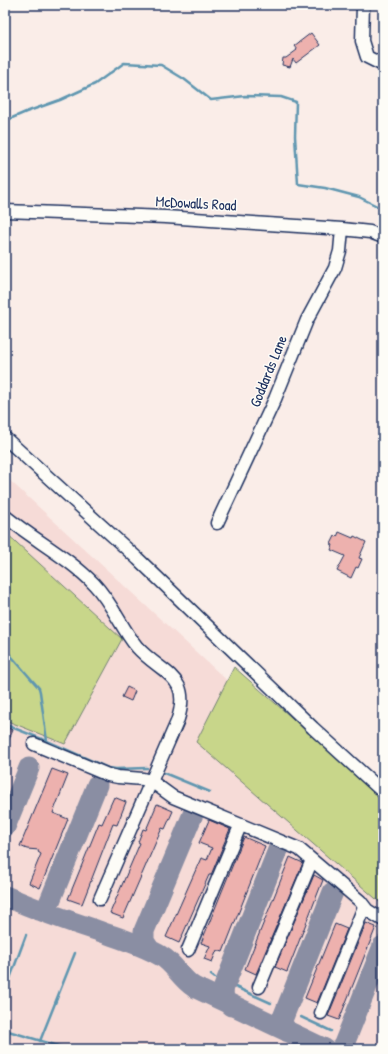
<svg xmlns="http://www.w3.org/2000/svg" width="388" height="1054" font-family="'Patrick Hand',sans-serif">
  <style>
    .built { fill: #f6dbd7 }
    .green { fill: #c8d68a; stroke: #728274 }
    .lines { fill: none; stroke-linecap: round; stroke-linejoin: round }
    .stream { stroke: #5e96b0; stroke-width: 2.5 }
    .taxiway { stroke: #8a8ea3; stroke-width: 21 }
    .building { fill: #edb1ae; stroke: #1b2f5e }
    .minor-casing { stroke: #1b2f5e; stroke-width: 15 }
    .minor { stroke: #fdfcf7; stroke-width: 12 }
    .labels { text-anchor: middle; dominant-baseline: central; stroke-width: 3; stroke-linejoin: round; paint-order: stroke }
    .street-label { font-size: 15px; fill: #1b2f5e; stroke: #fdfcf7 }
  </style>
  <rect width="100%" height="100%" fill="#faede8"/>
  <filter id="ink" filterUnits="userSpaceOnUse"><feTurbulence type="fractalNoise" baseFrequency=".025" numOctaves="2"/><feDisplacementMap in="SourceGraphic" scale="8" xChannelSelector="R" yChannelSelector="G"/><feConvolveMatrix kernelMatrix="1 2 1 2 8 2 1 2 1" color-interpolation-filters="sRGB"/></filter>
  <g filter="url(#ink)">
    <path class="built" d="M 5,476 L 383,824 L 383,1049 L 5,1049 Z"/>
    <path class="green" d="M 5,532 L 122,639 L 65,744 L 5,720 Z
      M 234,667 L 383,798 L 383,905 L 196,742 Z"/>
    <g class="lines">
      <path class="stream" d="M 5,121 L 26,112 L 60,100 L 95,84 L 124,63 L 161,65 L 184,79 L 211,100 L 245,96 L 281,97 L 296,102 L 295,136 L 298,184 L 325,188 L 359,197 L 383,209
        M 5,649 L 39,688 L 40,692 L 47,741
        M 6,725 L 47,741 L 108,768 L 116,769 L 147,768
        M 164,773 L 210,792
        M 211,975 L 215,978
        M 233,986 L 271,1003
        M 5,992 L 26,935
        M 301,1017 L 331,1031
        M 5,1030 L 68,1049
        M 40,1041 L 75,953
        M 361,1045 L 369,1049"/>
      <path class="taxiway" d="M 5,827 L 29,768
        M 5,896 C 35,909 65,920 96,930 C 118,938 141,944 161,956 C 174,963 181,979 194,987 L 325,1049
        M 38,910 L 45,910 L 48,906 L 97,785
        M 150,950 L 144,941 L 144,931 L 193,814
        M 231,1006 C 224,1001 222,995 224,987 L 278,850
        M 288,1032 L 283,1025 L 282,1020 L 333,892
        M 341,1049 L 344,1044 L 383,946"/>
    </g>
    <path class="building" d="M 311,33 L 320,45 L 296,63 L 293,59 L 290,67 L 282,65 L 283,58 L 286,58 L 297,50 L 294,46 Z
      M 339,532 L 353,538 L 354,536 L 366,542 L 359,558 L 362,559 L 358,568 L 356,567 L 351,578 L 337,571 L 345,556 L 331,550 L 333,545 L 331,544 L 335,536 L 337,537 Z
      M 127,687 L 135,691 L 131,701 L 122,697 Z
      M 5,727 L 13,730 L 5,749 Z
      M 52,769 L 68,775 L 53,813 L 68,819 L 40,888 L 29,883 L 41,854 L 38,852 L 39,850 L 27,849 L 20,846 Z
      M 114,797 L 126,802 L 117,825 L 113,824 L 82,904 L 68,899 L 99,823 L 102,824 Z
      M 157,804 L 173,811 L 165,829 L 162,828 L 123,918 L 110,913 L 140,843 L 138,842 L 143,829 L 146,830 Z
      M 209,820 L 230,829 L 211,875 L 209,875 L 179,943 L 166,937 L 201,858 L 207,860 L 212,848 L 199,843 Z
      M 244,837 L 265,846 L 223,952 L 217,950 L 212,962 L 204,959 L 210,946 L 201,943 Z
      M 290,857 L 303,863 L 256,974 L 245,969 Z
      M 314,875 L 323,880 L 287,972 L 275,967 Z
      M 366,923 L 376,927 L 339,1020 L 328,1016 Z
      M 335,924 L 347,929 L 317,1003 L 305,998 Z"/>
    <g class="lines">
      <g class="minor-casing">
        <path id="minor" d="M 363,5 L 362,41 L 367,57 L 383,65
          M 5,211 L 166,217 L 342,229 L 370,232 L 383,237
          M 5,438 L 138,559 L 313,728 L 383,792
          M 5,516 C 34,540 68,557 94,584 C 113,604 121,628 137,647 C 162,675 193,675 177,722 L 100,899
          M 217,523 L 275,399 L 307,320 L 335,268 L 340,251 L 342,229
          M 34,744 L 108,775 L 118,777 L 143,779 L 151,781 L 173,797 L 299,849 L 360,901 L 367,910 L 383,920
          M 188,950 L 240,826
          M 259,987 L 312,860
          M 321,1013 L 364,907"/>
      </g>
      <use href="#minor" class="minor"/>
    </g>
  </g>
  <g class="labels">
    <g class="street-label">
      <text transform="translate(196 203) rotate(3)">McDowalls Road</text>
      <text transform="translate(268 371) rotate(-68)">Goddards Lane</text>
    </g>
  </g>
  <rect width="388" height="1054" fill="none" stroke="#fdfcf7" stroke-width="20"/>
  <rect x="10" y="10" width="368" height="1034" fill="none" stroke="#1b2f5e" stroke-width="1.5" filter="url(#ink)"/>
</svg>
